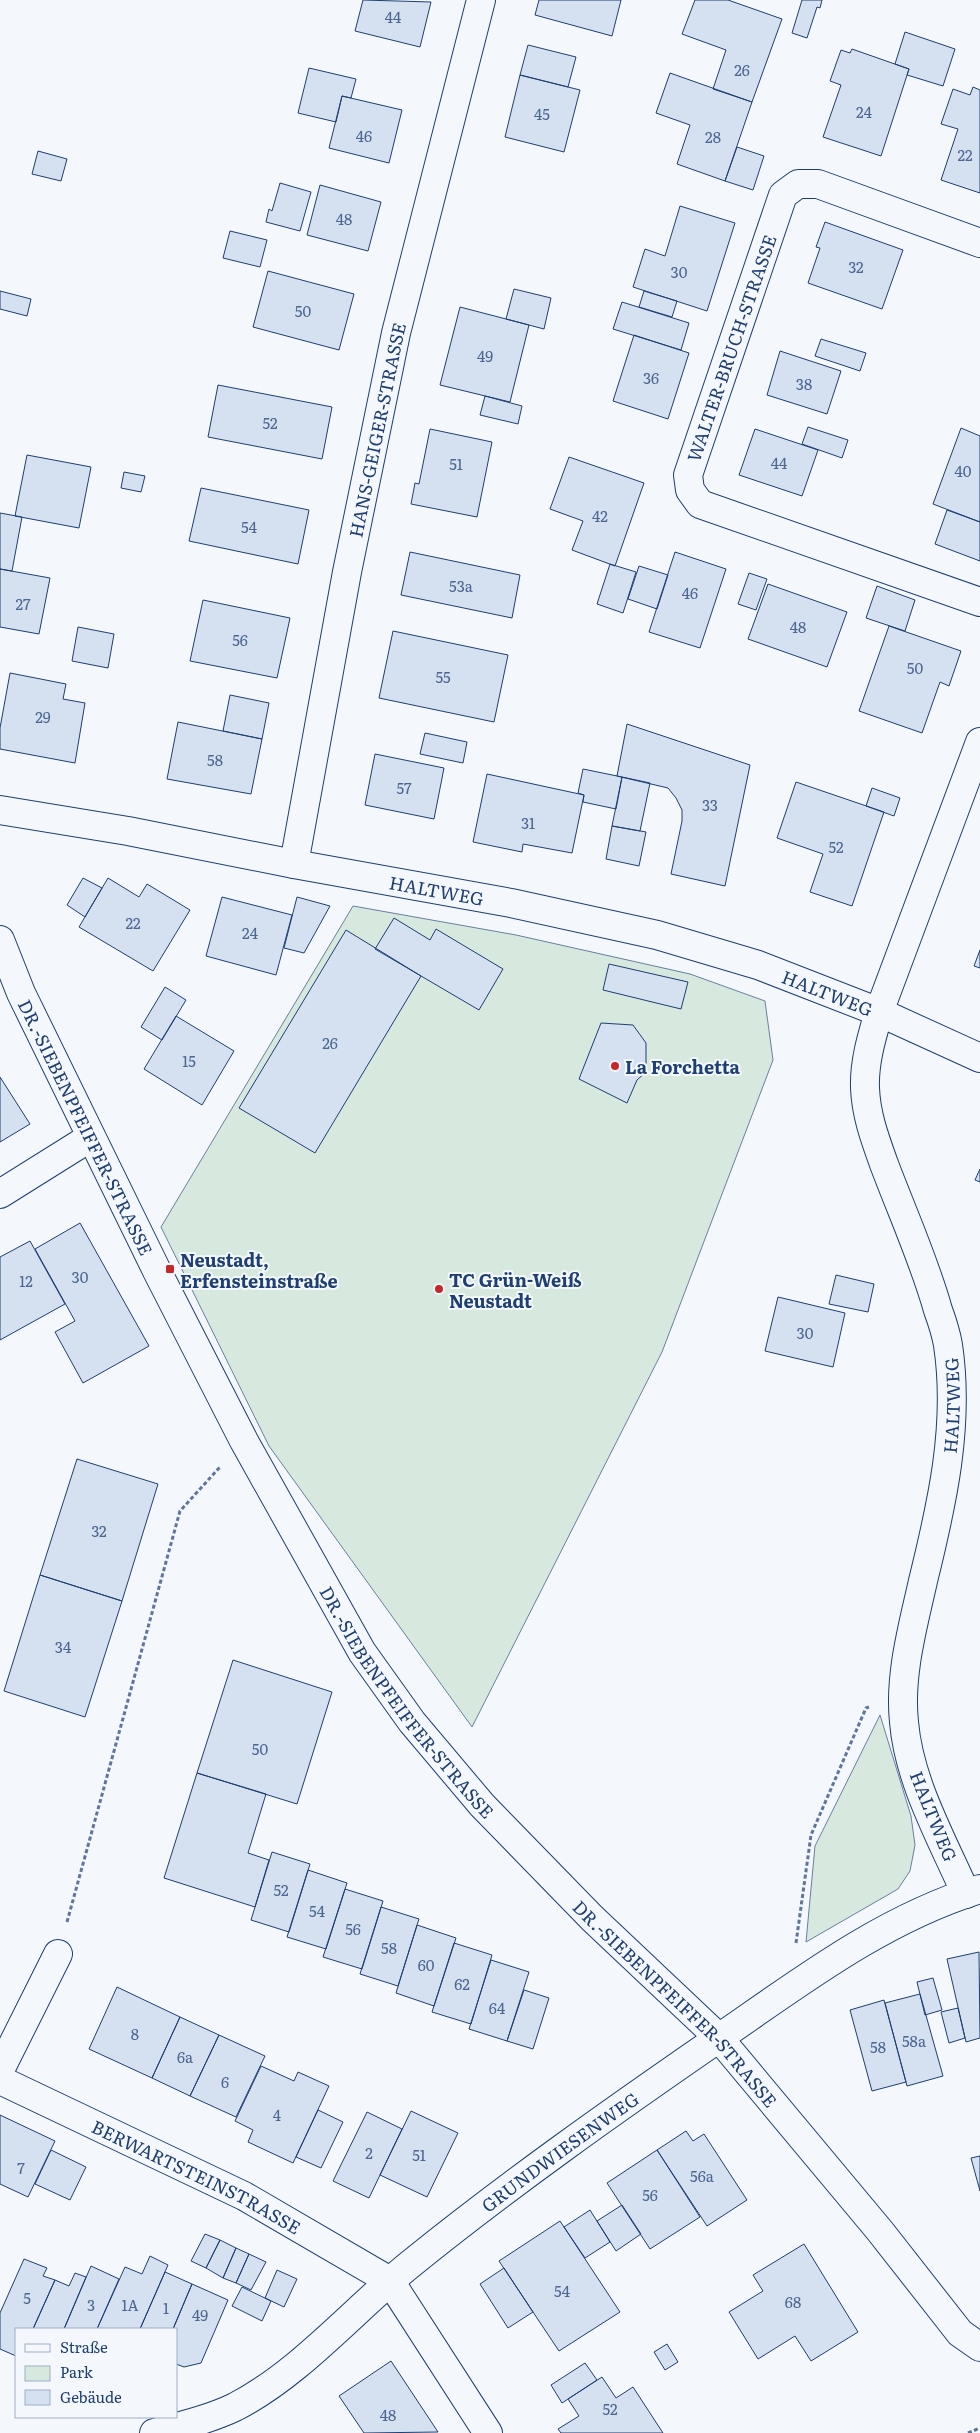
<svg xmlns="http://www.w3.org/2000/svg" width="980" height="2433" font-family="Literata,serif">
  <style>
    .green { fill: #d7e8df; stroke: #687fa3 }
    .building { fill: #d5e0f0; stroke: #1d3f73 }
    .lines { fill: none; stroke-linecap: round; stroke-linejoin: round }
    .minor-casing { stroke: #1d3f73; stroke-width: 30 }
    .path { stroke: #5e769c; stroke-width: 3; stroke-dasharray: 4 2.5; stroke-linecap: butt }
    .minor { stroke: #f4f7fb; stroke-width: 28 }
    .poi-dot { fill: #c62828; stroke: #f4f7fb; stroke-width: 2 }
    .labels { text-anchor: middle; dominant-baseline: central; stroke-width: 4; stroke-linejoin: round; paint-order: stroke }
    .number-label { font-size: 15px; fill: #4b6792 }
    .street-label { font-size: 18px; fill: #1d3f73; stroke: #f4f7fb }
    .poi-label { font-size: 18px; font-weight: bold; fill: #1d3f73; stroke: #f4f7fb; text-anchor: start }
  </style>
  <rect width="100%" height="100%" fill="#f4f7fb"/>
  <path class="green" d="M 353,906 L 516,935 L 690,974 L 765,1001 L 773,1060 L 662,1352 L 472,1727 L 269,1446 L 161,1227 Z
    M 880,1715 L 911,1816 L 915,1845 L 910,1871 L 898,1889 L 806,1942 L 815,1846 Z"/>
  <path class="building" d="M 363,0 L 431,2 L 420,47 L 355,31 Z
    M 539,0 L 621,0 L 612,36 L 535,15 Z
    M 695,0 L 728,0 L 782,19 L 752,102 L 713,89 L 726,50 L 682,34 Z
    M 802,0 L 822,0 L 820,8 L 817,7 L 807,38 L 792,33 Z
    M 905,32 L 955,49 L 943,86 L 907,75 L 909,69 L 895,64 Z
    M 528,45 L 576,57 L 568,87 L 520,75 Z
    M 852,49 L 909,69 L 881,156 L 823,137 L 841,85 L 830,81 L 841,50 L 850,53 Z
    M 309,68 L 356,79 L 351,98 L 342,96 L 336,122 L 298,113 Z
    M 670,73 L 752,102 L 725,181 L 677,164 L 690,125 L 656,113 Z
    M 520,75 L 580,90 L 564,152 L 505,137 Z
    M 973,87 L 980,90 L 980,193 L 941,180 L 958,129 L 941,124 L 953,89 L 970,95 Z
    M 342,96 L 402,110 L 389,163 L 329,148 Z
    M 737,147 L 764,156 L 753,190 L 725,181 Z
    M 38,151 L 67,159 L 61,181 L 32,174 Z
    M 280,183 L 311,192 L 300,231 L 266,222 L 269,209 L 272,211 Z
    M 320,185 L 381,202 L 368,251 L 307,235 Z
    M 680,206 L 735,223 L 707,311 L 633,287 L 645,249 L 665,256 Z
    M 825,222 L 903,250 L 882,309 L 808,283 L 820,248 L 816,247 Z
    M 230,231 L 267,240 L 260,267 L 223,258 Z
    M 268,271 L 354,294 L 339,350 L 253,327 Z
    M 514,289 L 551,298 L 544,329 L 506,319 Z
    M 0,291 L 31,299 L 27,316 L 0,309 Z
    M 644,291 L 677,301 L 672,317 L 639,307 Z
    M 622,302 L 689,323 L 681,350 L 613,329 Z
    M 460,307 L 529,325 L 510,402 L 440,385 Z
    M 634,335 L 689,353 L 668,419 L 613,401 Z
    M 821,339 L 866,353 L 860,371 L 815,356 Z
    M 780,351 L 841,371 L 827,414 L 767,395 Z
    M 218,385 L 332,407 L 322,459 L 208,437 Z
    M 485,396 L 522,406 L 518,424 L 480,415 Z
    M 808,427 L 848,440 L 842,458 L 802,444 Z
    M 961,428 L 980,436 L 980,522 L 933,504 Z
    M 430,429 L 492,442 L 477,517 L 411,504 L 415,483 L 419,484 Z
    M 755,429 L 818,450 L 802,496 L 739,475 Z
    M 27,455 L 91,467 L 79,528 L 15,516 Z
    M 569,457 L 644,483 L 615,566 L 572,550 L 583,521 L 550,509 Z
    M 124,472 L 145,476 L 141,492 L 121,488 Z
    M 201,488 L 309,510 L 298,564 L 189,541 Z
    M 947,510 L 980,522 L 980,561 L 935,544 Z
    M 0,513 L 22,517 L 12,571 L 0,569 Z
    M 410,552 L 520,575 L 512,618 L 401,595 Z
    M 675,552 L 726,569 L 700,648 L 649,632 Z
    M 610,564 L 636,572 L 623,613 L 597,604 Z
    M 639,566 L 668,575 L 657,609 L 628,599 Z
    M 0,569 L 50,578 L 39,634 L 0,627 Z
    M 749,573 L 767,579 L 756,610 L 738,604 Z
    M 768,584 L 847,612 L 827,667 L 748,639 Z
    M 877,586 L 915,600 L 905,631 L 866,618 Z
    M 203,600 L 290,618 L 277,678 L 190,661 Z
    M 889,626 L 961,651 L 949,686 L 940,682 L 922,733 L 859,711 Z
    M 78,627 L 114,634 L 108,668 L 72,661 Z
    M 393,631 L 508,655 L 494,722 L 379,698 Z
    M 10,673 L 66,684 L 63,699 L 85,703 L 75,763 L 0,749 L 0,728 Z
    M 230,695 L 269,703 L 262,739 L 223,731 Z
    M 178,722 L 262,739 L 251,794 L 167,779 Z
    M 627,724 L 750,765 L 725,886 L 671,874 L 682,821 L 682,810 L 676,798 L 668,788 L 617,776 Z
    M 425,733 L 467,742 L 463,763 L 420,754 Z
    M 375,754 L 444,768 L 434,819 L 365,805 Z
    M 583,769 L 622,777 L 616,809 L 583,802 L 584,795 L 578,793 Z
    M 487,774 L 584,795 L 572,853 L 523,844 L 522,852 L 473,842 Z
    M 622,777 L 650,783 L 640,831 L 612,826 Z
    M 796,782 L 884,812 L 852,906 L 810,892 L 823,854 L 777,838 Z
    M 872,788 L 900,798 L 894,816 L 866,806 Z
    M 612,826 L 646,832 L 639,866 L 606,859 Z
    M 83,878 L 102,888 L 85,917 L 67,905 Z
    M 108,878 L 139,897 L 147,884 L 190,910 L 153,971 L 79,927 Z
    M 222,897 L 292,915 L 276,975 L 206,956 Z
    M 297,897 L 330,906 L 304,953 L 284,948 Z
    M 394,918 L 430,940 L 436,929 L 503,969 L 479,1010 L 375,949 Z
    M 346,930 L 421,976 L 315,1153 L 239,1108 Z
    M 980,950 L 980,968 L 974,966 Z
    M 609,964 L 688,982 L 681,1009 L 603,990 Z
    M 165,987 L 186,1000 L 162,1040 L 141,1027 Z
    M 176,1016 L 234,1051 L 202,1105 L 144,1069 Z
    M 601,1023 L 633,1025 L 646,1043 L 646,1072 L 637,1080 L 627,1103 L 579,1079 Z
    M 0,1077 L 30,1124 L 0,1142 Z
    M 980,1169 L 980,1182 L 975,1180 Z
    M 80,1223 L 149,1346 L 83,1383 L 55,1332 L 75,1321 L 35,1249 Z
    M 30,1241 L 65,1304 L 0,1340 L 0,1257 Z
    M 836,1275 L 874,1284 L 868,1312 L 829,1304 Z
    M 778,1297 L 845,1313 L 833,1367 L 765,1351 Z
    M 77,1459 L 158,1484 L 122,1601 L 40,1575 Z
    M 40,1575 L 122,1601 L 85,1717 L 4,1691 Z
    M 233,1660 L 332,1692 L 297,1804 L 197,1773 Z
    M 197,1773 L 266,1794 L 248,1853 L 269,1860 L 255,1907 L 164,1878 Z
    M 272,1852 L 310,1864 L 289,1932 L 251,1920 Z
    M 308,1870 L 347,1883 L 326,1949 L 287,1937 Z
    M 345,1889 L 383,1901 L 362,1969 L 323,1957 Z
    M 381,1907 L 419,1919 L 398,1986 L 360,1974 Z
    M 417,1925 L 456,1938 L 434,2006 L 396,1993 Z
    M 454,1943 L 492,1955 L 471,2024 L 432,2012 Z
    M 979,1952 L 980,2038 L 966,2042 L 947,1959 Z
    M 491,1960 L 529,1972 L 507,2041 L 469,2029 Z
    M 933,1978 L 942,2010 L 925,2015 L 917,1982 Z
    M 117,1987 L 180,2017 L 152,2078 L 89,2049 Z
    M 524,1990 L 549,1998 L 533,2049 L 507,2041 Z
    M 920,1994 L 943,2076 L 907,2086 L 885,2003 Z
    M 884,2000 L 906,2082 L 872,2091 L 850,2010 Z
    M 958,2008 L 965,2038 L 949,2043 L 941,2012 Z
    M 180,2017 L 219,2035 L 190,2096 L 152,2078 Z
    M 219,2035 L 265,2056 L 236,2117 L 190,2096 Z
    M 261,2066 L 294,2081 L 298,2072 L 329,2086 L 293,2163 L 248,2142 L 253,2130 L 235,2121 Z
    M 318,2110 L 343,2122 L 321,2168 L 296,2157 Z
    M 411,2111 L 458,2133 L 427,2197 L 380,2175 Z
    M 367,2112 L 402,2129 L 369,2198 L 333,2181 Z
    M 0,2115 L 55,2141 L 28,2197 L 0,2184 Z
    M 686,2131 L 693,2141 L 704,2134 L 747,2200 L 707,2226 L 657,2150 Z
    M 51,2150 L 86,2167 L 70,2200 L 35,2184 Z
    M 657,2150 L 700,2217 L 650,2249 L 607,2183 Z
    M 980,2156 L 980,2191 L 971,2158 Z
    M 622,2205 L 641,2234 L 616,2251 L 597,2221 Z
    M 590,2210 L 610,2242 L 585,2258 L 564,2227 Z
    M 560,2221 L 620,2312 L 559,2351 L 499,2261 Z
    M 205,2234 L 220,2240 L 206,2268 L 191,2261 Z
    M 220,2240 L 236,2248 L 223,2278 L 206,2268 Z
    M 804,2244 L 858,2332 L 811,2361 L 795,2336 L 758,2359 L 729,2312 L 763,2291 L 753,2275 Z
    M 236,2248 L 249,2254 L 236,2283 L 223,2278 Z
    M 249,2254 L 266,2262 L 251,2290 L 236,2283 Z
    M 150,2256 L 168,2265 L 140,2329 L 97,2329 L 125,2267 L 142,2274 Z
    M 24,2259 L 47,2268 L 43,2276 L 55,2280 L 33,2329 L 16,2329 L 16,2356 L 0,2349 L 0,2313 Z
    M 91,2266 L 119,2279 L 97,2329 L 64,2329 Z
    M 504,2268 L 533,2312 L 508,2328 L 480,2284 Z
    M 277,2270 L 297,2279 L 284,2307 L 265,2298 Z
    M 165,2272 L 192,2284 L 173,2329 L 140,2329 Z
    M 75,2273 L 86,2277 L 64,2329 L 33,2329 L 55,2280 L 69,2286 Z
    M 192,2284 L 228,2300 L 201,2363 L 184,2367 L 176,2364 L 176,2329 L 173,2329 Z
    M 242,2287 L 271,2301 L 262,2321 L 232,2306 Z
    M 667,2344 L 678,2362 L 665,2370 L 654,2352 Z
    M 391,2361 L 438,2432 L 364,2433 L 339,2396 Z
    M 585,2363 L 597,2380 L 562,2403 L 551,2385 Z
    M 602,2377 L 616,2398 L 633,2387 L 663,2433 L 561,2433 L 558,2429 L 579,2416 L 568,2399 Z"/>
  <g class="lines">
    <g class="minor-casing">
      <g id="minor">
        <path d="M 980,243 L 818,184 L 798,184 L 783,195 L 688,475 L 690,490 L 700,504 L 980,602"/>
        <path id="s1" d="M 0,810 L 128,831 L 294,864 L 511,903 L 657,935 L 758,965 L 879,1012 L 980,1058"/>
        <path id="s2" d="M 294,864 L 347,572 L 396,333 L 481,0"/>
        <path id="s3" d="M 0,940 L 21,993 L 158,1273 L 244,1441 L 362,1652 L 412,1722 L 482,1805 L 592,1918 L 719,2038 L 880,2231 L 960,2333 L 980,2347"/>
        <path d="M 0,1194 L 91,1137"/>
        <path id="s4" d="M 966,1894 C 942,1839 909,1782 904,1722 C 899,1675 913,1626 923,1581 C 942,1504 960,1425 948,1345 C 946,1333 942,1321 938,1310 C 924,1260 902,1212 884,1164 C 875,1139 866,1115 865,1088 C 864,1062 872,1036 879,1012 L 980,742"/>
        <path d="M 0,2070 L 58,1954"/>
        <path id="s5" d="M 0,2080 L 244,2196 L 390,2281 L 488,2433"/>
        <path id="s6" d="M 154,2433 C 181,2426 210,2419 235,2407 C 301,2373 355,2308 413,2262 C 511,2183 613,2111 716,2040 C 799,1983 882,1919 980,1889"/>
      </g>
    </g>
    <path class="path" d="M 67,1922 L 180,1511 L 220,1467
      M 796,1943 L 811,1835 L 866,1708 L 869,1707
      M 968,2433 L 980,2428"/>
    <use href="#minor" class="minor"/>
  </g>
  <g class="poi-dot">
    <circle cx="615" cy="1066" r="5"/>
    <rect x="165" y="1264" width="10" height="10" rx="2.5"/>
    <circle cx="439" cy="1289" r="5"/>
  </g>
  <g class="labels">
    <g class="number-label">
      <text x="393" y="16">44</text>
      <text x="742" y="69">26</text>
      <text x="864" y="111">24</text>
      <text x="542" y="113">45</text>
      <text x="364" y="135">46</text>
      <text x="713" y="136">28</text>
      <text x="965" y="154">22</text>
      <text x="344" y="218">48</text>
      <text x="856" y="266">32</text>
      <text x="679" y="271">30</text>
      <text x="303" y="310">50</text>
      <text x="485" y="355">49</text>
      <text x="651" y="377">36</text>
      <text x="804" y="383">38</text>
      <text x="270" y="422">52</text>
      <text x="779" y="462">44</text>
      <text x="456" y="463">51</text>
      <text x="963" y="470">40</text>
      <text x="600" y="515">42</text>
      <text x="249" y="526">54</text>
      <text x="461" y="585">53a</text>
      <text x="690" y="592">46</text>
      <text x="23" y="603">27</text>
      <text x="798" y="626">48</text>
      <text x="240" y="639">56</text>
      <text x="915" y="667">50</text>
      <text x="443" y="676">55</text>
      <text x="43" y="716">29</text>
      <text x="215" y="759">58</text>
      <text x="404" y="787">57</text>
      <text x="710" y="804">33</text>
      <text x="528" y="822">31</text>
      <text x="836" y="846">52</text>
      <text x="133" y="922">22</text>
      <text x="250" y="932">24</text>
      <text x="330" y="1042">26</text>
      <text x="189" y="1060">15</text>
      <text x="80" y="1276">30</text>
      <text x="26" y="1280">12</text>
      <text x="805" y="1332">30</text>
      <text x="99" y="1530">32</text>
      <text x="63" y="1646">34</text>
      <text x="260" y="1748">50</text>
      <text x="281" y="1889">52</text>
      <text x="317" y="1910">54</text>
      <text x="353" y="1928">56</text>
      <text x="389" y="1947">58</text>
      <text x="426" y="1964">60</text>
      <text x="462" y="1983">62</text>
      <text x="497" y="2007">64</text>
      <text x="135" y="2033">8</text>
      <text x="914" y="2040">58a</text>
      <text x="878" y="2046">58</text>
      <text x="185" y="2056">6a</text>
      <text x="225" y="2081">6</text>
      <text x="277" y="2114">4</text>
      <text x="369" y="2152">2</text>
      <text x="419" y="2154">51</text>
      <text x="21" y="2167">7</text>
      <text x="702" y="2175">56a</text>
      <text x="650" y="2194">56</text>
      <text x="562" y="2290">54</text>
      <text x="27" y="2297">5</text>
      <text x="793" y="2301">68</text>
      <text x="91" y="2304">3</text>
      <text x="130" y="2304">1A</text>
      <text x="166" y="2307">1</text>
      <text x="200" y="2314">49</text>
      <text x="610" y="2408">52</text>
      <text x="388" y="2414">48</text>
    </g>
    <g class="street-label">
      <text transform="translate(731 348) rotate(-71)">WALTER-BRUCH-STRASSE</text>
      <text stroke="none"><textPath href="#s2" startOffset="442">HANS-GEIGER-STRASSE</textPath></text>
      <text stroke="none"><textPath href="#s1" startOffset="444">HALTWEG</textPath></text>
      <text stroke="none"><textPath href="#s1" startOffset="849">HALTWEG</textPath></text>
      <text stroke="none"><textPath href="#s3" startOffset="206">DR.-SIEBENPFEIFFER-STRASSE</textPath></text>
      <text stroke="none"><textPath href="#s4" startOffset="505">HALTWEG</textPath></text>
      <text stroke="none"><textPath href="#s3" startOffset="866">DR.-SIEBENPFEIFFER-STRASSE</textPath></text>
      <text transform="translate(934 1816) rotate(68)">HALTWEG</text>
      <text stroke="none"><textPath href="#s3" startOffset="1271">DR.-SIEBENPFEIFFER-STRASSE</textPath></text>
      <text stroke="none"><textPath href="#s6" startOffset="499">GRUNDWIESENWEG</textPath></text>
      <text stroke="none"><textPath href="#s5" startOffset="219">BERWARTSTEINSTRASSE</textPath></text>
    </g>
    <g class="poi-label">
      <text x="625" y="1066">La Forchetta</text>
      <text x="180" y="1259">Neustadt,<tspan x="180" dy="21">Erfensteinstraße</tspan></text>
      <text x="449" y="1279">TC Grün-Weiß<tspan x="449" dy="21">Neustadt</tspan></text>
    </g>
  </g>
  <rect x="15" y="2328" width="162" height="90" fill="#f4f7fb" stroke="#9eadc5"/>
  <rect x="25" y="2344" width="25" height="8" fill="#f4f7fb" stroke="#9eadc5"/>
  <text x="60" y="2353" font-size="15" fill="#1d3f73">Straße</text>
  <rect x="25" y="2366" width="25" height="15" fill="#d7e8df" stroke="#9eadc5"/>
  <text x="60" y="2378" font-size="15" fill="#1d3f73">Park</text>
  <rect x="25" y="2390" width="25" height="15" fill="#d5e0f0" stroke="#9eadc5"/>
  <text x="60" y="2403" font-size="15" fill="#1d3f73">Gebäude</text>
</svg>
